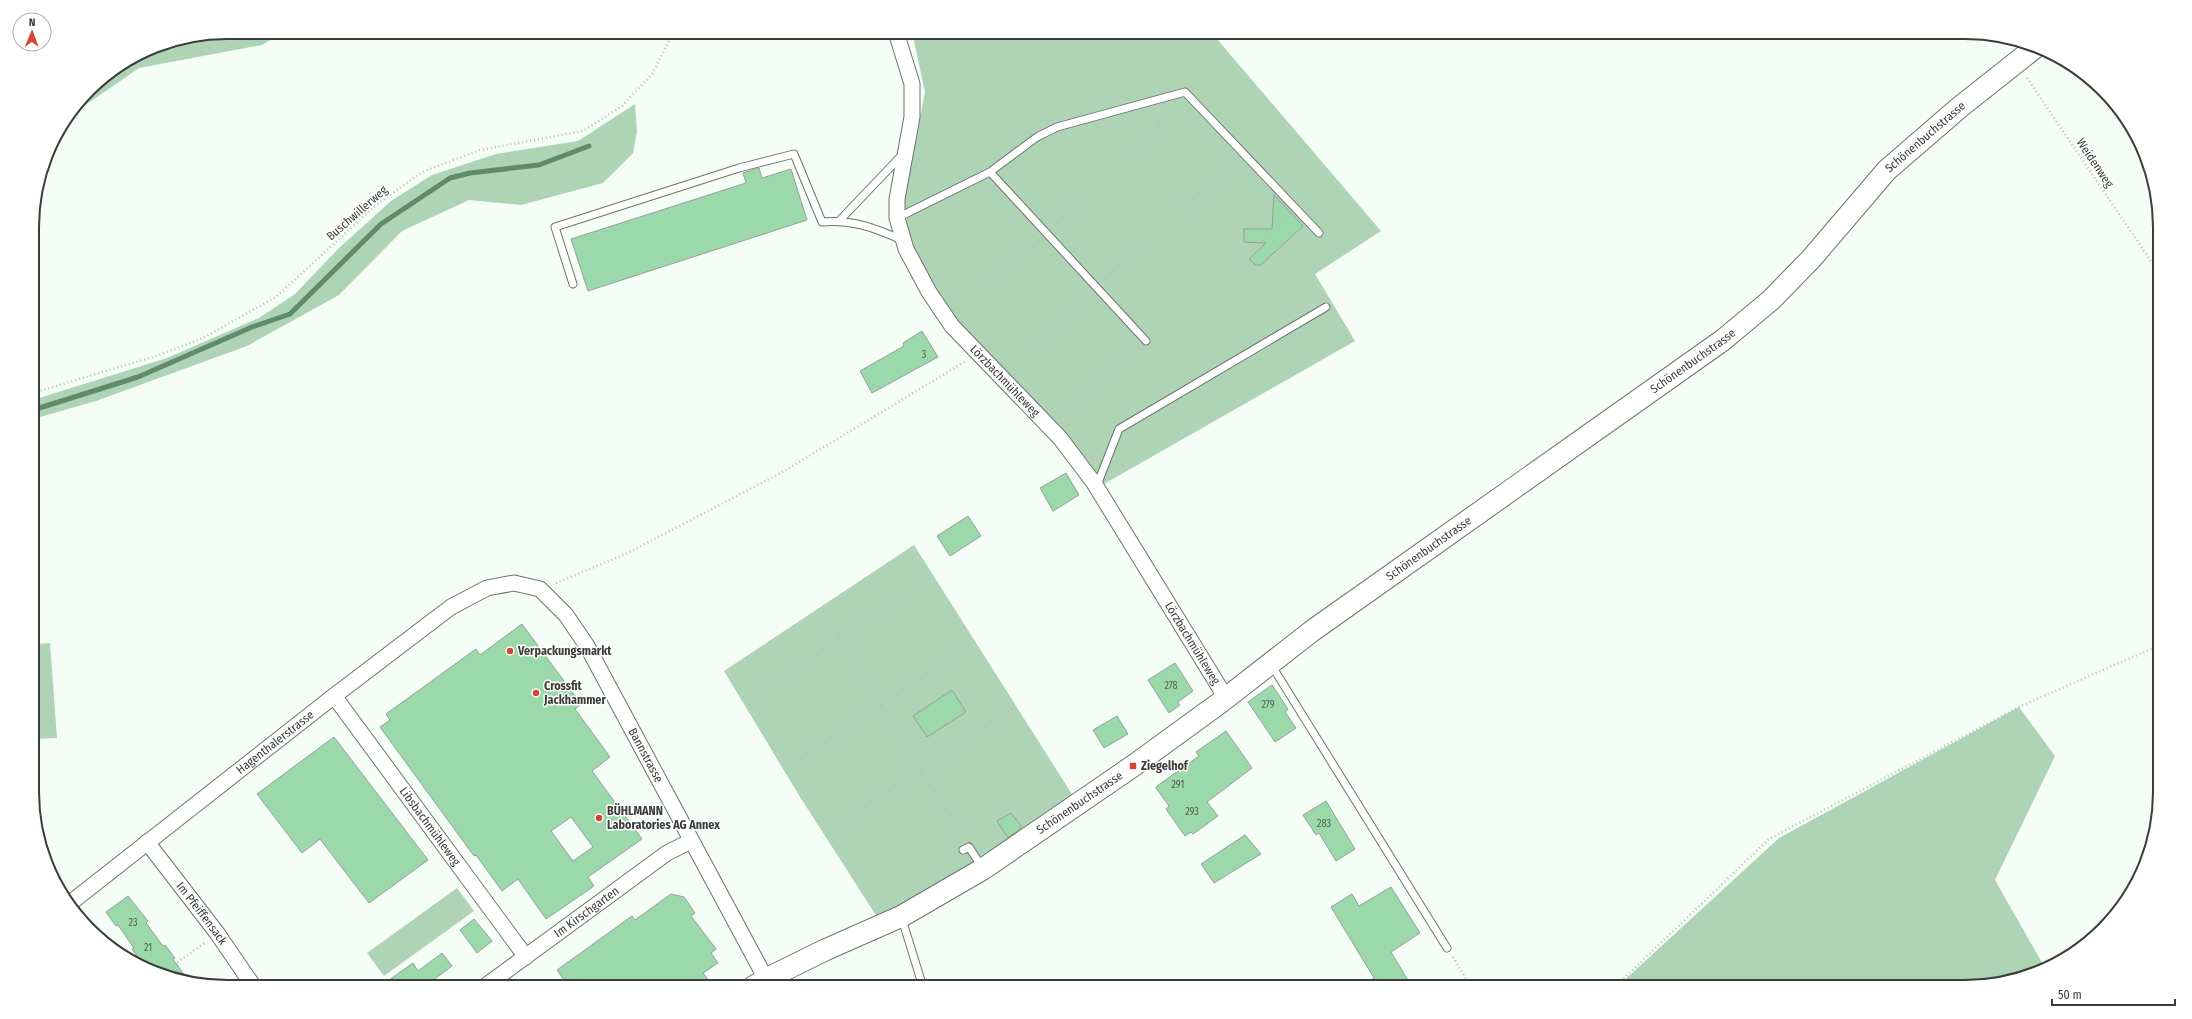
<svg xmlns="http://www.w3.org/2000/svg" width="2192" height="1019" font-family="'Fira Sans Condensed',sans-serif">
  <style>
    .green { fill: #aed4b5 }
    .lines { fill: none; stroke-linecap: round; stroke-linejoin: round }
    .stream { stroke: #608a6a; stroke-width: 5 }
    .building { fill: #9cd9aa; stroke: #98a099; fill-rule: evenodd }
    .lane-casing { stroke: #6c746e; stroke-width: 9 }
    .street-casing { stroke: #6c746e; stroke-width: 17 }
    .secondary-casing { stroke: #6c746e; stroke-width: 23 }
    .path { stroke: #b8bfba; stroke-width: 2.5; stroke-dasharray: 1 3; stroke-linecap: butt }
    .lane { stroke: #fff; stroke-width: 7 }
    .street { stroke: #fff; stroke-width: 15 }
    .secondary { stroke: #fff; stroke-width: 21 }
    .poi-dot { fill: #d34539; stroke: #fff; stroke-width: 1.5 }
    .labels { text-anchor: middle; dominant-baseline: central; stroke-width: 3; stroke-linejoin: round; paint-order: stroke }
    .number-label { font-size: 10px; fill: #526456 }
    .street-label { font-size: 12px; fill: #3a3d3a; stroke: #fff }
    .poi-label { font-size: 12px; font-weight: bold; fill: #3a3d3a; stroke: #fff; text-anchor: start }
    .rim { fill: none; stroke: #3a3d3a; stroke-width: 2 }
  </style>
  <rect width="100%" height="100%" fill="#f4fdf6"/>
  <path class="green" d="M 227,32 L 283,32 L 262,45 L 139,68 L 74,113 L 98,81 L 153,47 Z
    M 912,32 L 1211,32 L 1381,231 L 1315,274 L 1355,341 L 1097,488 L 942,307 L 900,221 L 925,92 Z
    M 635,104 L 637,132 L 633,153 L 603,183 L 521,205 L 469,200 L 402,231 L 339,295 L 247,346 L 96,401 L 33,419 L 33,400 L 167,358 L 259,318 L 295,294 L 339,248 L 391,201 L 432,175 L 496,154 L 578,141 Z
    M 914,545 L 1075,799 L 895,919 L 879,920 L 800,797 L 724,671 Z
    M 50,643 L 57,738 L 34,739 L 33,644 Z
    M 2019,707 L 2055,756 L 1995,880 L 2045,968 L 2028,977 L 1977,987 L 1617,987 L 1779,838 Z
    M 457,888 L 474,911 L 384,976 L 367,953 Z"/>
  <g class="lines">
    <path class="stream" d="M 224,33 L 248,32
      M 33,410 L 138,377 L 252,327 L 290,314 L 381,224 L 450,178 L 470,173 L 539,165 L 589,146"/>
  </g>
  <path class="building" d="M 759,168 L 762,178 L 791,169 L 807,220 L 588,291 L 571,239 L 746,183 L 743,173 Z
    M 1274,195 L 1303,226 L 1261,265 L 1256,265 L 1249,259 L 1266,243 L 1244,242 L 1244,229 L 1272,229 Z
    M 922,331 L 938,357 L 872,393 L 860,371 L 904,346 L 903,343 Z
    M 1066,473 L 1079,495 L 1053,511 L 1040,488 Z
    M 968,516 L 981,536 L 950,556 L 937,536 Z
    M 522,624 L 581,704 L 575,709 L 610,757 L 592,771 L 642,839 L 588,877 L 594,886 L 546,919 L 518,879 L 502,891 L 476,855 L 474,856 L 380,727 L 390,720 L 386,714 L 476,649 L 480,655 ZM 571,817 L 593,847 L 573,861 L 551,831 Z
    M 1175,663 L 1193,691 L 1178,702 L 1180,705 L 1169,713 L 1148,680 Z
    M 1272,685 L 1288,709 L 1285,712 L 1296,728 L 1275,742 L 1248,702 Z
    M 952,690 L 966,712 L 927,737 L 913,716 Z
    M 1117,716 L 1128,734 L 1104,748 L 1093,730 Z
    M 1226,731 L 1252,768 L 1207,802 L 1218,816 L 1193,834 L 1191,832 L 1185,836 L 1166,809 L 1169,806 L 1156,788 L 1157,786 L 1199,756 L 1196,752 Z
    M 334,737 L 428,860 L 369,903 L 320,839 L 302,853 L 257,794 Z
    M 1326,801 L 1355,849 L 1336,861 L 1319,833 L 1316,835 L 1303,815 Z
    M 1011,813 L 1022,827 L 1008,838 L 997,821 Z
    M 1245,835 L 1261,854 L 1214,883 L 1201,864 Z
    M 1391,887 L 1420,933 L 1391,952 L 1412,987 L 1359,987 L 1374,978 L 1331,907 L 1352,894 L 1359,906 Z
    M 671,894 L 684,897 L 695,913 L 691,916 L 716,949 L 711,953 L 718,963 L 703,973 L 710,982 L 703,987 L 569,987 L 557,970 L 632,916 L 635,920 Z
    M 128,896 L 148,921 L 146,923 L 163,946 L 165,945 L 175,958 L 173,959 L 187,979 L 152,972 L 144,962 L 142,963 L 132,949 L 134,948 L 118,925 L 116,926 L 106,912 Z
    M 474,919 L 492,941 L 477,953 L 460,930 Z
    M 442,953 L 452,966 L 424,987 L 379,987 L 413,963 L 418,971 Z"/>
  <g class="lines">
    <g class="lane-casing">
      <path id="lane" d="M 990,172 L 1146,341
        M 897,218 L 990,172 L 1037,137 L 1057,127 L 1185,92 L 1319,233
        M 840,220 L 902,155
        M 573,284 L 555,227 L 739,168 L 794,154 L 822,222 C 852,219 875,228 902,240
        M 1094,483 L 1099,480 L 1119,429 L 1326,307
        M 1272,666 L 1447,948
        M 963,850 L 969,847 L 982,867
        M 902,919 L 923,987"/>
    </g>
    <g class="street-casing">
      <g id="street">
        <path id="s1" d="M 896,32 L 912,84 L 912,117 L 897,199 L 897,218 L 906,249 L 929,292 L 952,326 L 1060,438 L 1094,483 L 1226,698"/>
        <path id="s2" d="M 334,696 L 526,957"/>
        <path id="s3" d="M 147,842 L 217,933 L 254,987"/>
        <path id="s4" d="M 69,904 L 334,696 L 451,607 L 487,588 L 514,583 L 540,589 L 566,615 L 587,646 L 766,979"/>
        <path id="s5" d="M 484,987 L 667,853 L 691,841"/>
      </g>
    </g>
    <g class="secondary-casing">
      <g id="secondary">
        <path id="s6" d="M 753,987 L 766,979 L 825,950 L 902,916 L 983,869 L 1133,766 L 1221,702 L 1312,631 L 1723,340 L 1771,300 L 1811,259 L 1887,170 L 1960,107 L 2037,46"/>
      </g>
    </g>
    <path class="path" d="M 2027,78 L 2159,273
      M 1133,152 L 1161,126 L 1156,112
      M 1184,208 L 1236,160
      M 1054,225 L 1086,196
      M 1235,266 L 1288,216
      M 1104,279 L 1141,246
      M 988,287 L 1039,240
      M 1037,342 L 1087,295
      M 33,393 L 156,356 L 203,338 L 276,297 L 376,205 L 422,172 L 480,150 L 583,131 L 622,106 L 652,74 L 669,41 L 667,32
      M 1085,409 L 1064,416 L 1058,413 L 1088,395 L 1138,348
      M 556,583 L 628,553 L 786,470 L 966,361
      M 822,611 L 964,838
      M 753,697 L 931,579
      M 787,767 L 970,645
      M 828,831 L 1012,709
      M 1453,957 L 1471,987
      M 161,974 L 206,942
      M 1615,987 L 1769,839 L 2019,707 L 2160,645"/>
    <use href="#lane" class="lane"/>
    <use href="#street" class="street"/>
    <use href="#secondary" class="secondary"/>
  </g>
  <g class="poi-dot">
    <circle cx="510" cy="651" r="4"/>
    <circle cx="536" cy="693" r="4"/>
    <rect x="1129" y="762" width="8" height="8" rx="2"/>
    <circle cx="599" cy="818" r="4"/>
  </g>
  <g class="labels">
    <g class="number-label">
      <text x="924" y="355">3</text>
      <text x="1171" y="686">278</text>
      <text x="1268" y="705">279</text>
      <text x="1178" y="785">291</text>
      <text x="1192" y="812">293</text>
      <text x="1324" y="824">283</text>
      <text x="133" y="923">23</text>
      <text x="148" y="948">21</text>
    </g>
    <g class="street-label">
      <text stroke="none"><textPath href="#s6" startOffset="1456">Schönenbuchstrasse</textPath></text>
      <text transform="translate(2095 163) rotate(56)">Weidenweg</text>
      <text transform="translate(357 213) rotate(-41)">Buschwillerweg</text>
      <text stroke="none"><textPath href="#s6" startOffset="1132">Schönenbuchstrasse</textPath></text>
      <text stroke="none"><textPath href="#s1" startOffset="388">Lörzbachmühleweg</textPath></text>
      <text stroke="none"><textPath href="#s6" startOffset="808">Schönenbuchstrasse</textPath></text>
      <text stroke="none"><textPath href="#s1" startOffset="712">Lörzbachmühleweg</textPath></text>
      <text stroke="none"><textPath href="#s4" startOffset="262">Hagenthalerstrasse</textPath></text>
      <text stroke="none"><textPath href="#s4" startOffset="777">Bannstrasse</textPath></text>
      <text stroke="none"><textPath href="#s6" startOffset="376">Schönenbuchstrasse</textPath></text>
      <text stroke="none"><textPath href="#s2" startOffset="162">Libsbachmühleweg</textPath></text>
      <text stroke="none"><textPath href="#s5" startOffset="127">Im Kirschgarten</textPath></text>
      <text stroke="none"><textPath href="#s3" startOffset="90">Im Pfeiffensack</textPath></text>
    </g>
    <g class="poi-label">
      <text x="518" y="651">Verpackungsmarkt</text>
      <text x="544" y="686">Crossfit<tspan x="544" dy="14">Jackhammer</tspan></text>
      <text x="1141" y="766">Ziegelhof</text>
      <text x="607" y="811">BÜHLMANN<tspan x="607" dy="14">Laboratories AG Annex</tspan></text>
    </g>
  </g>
  <path d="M0 0H2192V1019H0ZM227 39H1965A188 188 0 0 1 2153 227V792A188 188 0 0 1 1965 980H227A188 188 0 0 1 39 792V227A188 188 0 0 1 227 39Z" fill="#fff" fill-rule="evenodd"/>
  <path class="rim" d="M227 39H1965A188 188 0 0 1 2153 227V792A188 188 0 0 1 1965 980H227A188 188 0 0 1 39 792V227A188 188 0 0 1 227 39Z"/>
  <g transform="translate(32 32) rotate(1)"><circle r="19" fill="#ffffff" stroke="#b0b1b0"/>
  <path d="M0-3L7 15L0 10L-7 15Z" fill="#d34539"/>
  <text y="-6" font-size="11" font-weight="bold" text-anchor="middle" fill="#3a3d3a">N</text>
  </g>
  <path d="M2052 999v6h123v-6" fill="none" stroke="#3a3d3a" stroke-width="2"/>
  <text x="2058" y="999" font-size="12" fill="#3a3d3a" stroke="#ffffff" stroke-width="3" paint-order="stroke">50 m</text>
</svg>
